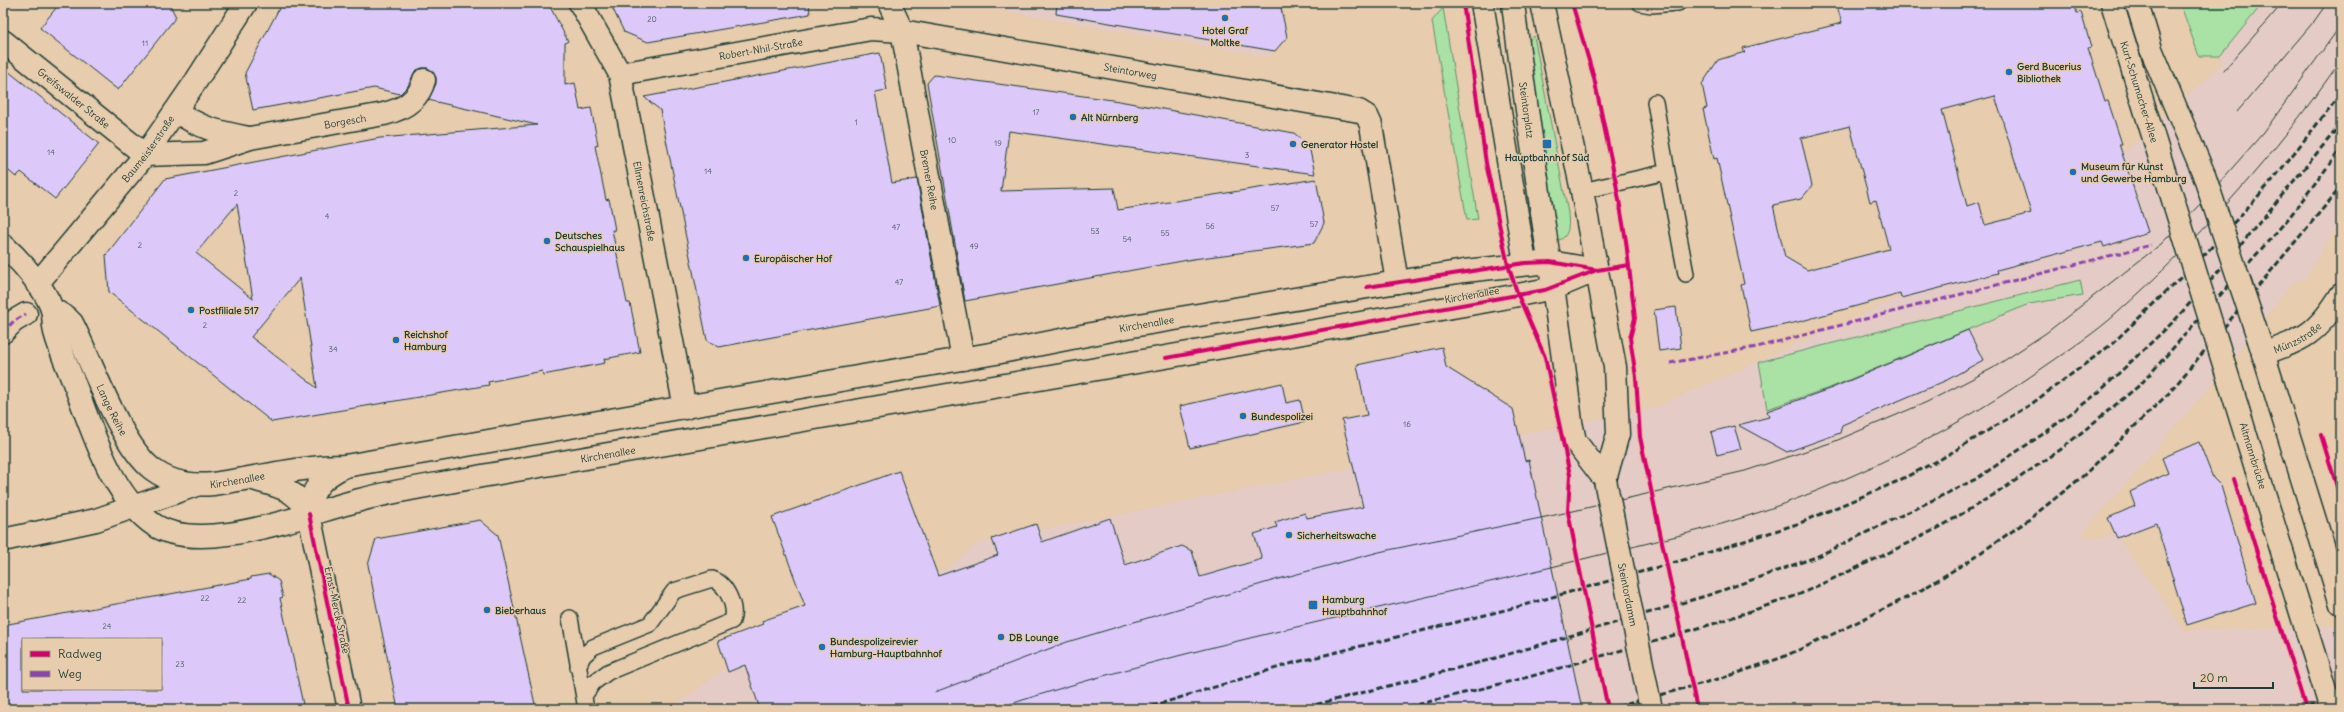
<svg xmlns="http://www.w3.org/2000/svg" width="2344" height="712" font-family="Delius,sans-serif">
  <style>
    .built { fill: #e4cbc5 }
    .green { fill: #aae1a5; stroke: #648f6c }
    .building { fill: #dcc9fa; stroke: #1f3d34; fill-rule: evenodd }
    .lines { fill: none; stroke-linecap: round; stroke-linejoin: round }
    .lane-casing { stroke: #1f3d34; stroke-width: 18 }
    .street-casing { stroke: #1f3d34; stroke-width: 25 }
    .secondary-casing { stroke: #1f3d34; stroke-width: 25 }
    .lane { stroke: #e7ccae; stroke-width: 15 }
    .street { stroke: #e7ccae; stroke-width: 22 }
    .secondary { stroke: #e7ccae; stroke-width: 22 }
    .tram { stroke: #1f3d34; stroke-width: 1 }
    .rail { stroke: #1f3d34; stroke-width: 3; stroke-dasharray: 6 3; stroke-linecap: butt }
    .secondary-bridge-casing { stroke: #1f3d34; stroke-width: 25; stroke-linecap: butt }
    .secondary-bridge { stroke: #e7ccae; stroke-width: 22 }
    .quiet { stroke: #8e44ad; stroke-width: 3; stroke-dasharray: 6 3; stroke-linecap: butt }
    .cycleway-casing { stroke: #e7ccae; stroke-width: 6 }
    .cycleway { stroke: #d6006c; stroke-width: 4 }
    .poi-dot { fill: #1f6fb2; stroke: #e7ccae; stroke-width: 1.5 }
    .labels { text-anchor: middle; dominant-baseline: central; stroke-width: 3; stroke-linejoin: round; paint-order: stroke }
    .number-label { font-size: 8px; fill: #4e6066 }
    .poi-label { font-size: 10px; font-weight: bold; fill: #1f3d34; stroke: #e7ccae; text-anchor: start }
    .street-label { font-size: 10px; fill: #1f3d34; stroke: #e7ccae }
  </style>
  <rect width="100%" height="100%" fill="#e7ccae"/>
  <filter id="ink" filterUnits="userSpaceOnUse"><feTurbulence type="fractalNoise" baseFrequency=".025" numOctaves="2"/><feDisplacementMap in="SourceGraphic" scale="8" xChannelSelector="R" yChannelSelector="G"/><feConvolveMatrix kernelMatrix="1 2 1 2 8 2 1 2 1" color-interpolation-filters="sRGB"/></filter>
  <g filter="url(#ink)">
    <path class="built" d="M 958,3 L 1281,3 L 1288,37 L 1269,57 Z
      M 2263,3 L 2341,3 L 2341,219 L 2305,279 L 2292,283 L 2215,381 L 2081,536 L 2105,538 L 2115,533 L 2184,630 L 2341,626 L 2341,709 L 670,709 L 806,609 L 772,517 L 899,471 L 937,572 L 948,568 L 977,543 L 1656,407 L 1928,285 L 2074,197 L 2222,65 L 2220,56 Z"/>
    <path class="green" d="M 2180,3 L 2263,3 L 2220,56 L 2199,56 Z
      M 1443,8 L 1478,219 L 1467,220 L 1432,21 Z
      M 1534,36 L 1568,213 C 1569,225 1570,239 1555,241 L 1528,42 Z
      M 2080,280 L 2083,295 L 2029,304 L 1832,387 L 1767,409 L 1759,362 Z"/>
    <path class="building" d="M 60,3 L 169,3 L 176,17 L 118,90 L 40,28 Z
      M 282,3 L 548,3 L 568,41 L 565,43 L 565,85 L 575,83 L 580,110 L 591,108 L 598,145 L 595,146 L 606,200 L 609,199 L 615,230 L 612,230 L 627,303 L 630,303 L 640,352 L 604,359 L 605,363 L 543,375 L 542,371 L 488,382 L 489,385 L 272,422 L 109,292 L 106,255 L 165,179 L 380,138 L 537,125 L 428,100 L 436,84 L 436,77 L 428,68 L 422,68 L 415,71 L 408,86 L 400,94 L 374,88 L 253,110 L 245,73 ZM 237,204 L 253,299 L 196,253 ZM 300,278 L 309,334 L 317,388 L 251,337 Z
      M 610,3 L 809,3 L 810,14 L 648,42 L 624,32 Z
      M 1057,3 L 1280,3 L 1287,37 L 1275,51 L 1056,14 Z
      M 1848,3 L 2074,3 L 2077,13 L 2081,12 L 2091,47 L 2088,48 L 2105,101 L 2108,101 L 2122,144 L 2119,144 L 2148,232 L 2104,247 L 2102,242 L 1997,270 L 1998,273 L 1901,298 L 1900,294 L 1798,322 L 1751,332 L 1741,285 L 1744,284 L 1717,158 L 1714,159 L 1703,109 L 1707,108 L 1702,84 L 1718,60 L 1745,52 L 1743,48 L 1842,23 L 1837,6 ZM 1995,96 L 2031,213 L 1985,225 L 1979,202 L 1967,206 L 1942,110 ZM 1850,126 L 1870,202 L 1876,200 L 1889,249 L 1807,270 L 1785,257 L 1773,205 L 1801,199 L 1812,186 L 1801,138 Z
      M 880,53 L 887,90 L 875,92 L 892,183 L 917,179 L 940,306 L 719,347 L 707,340 L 660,110 L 644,97 Z
      M 3,67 L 99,144 L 55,199 L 21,172 L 16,177 L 3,166 Z
      M 934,75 L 1119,101 L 1294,133 L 1309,146 L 1315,174 L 1009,131 L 1001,191 L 1114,188 L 1118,210 L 1316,179 L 1324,223 L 1314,243 L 1193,259 L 965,301 L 927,83 Z
      M 1676,307 L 1681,348 L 1659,351 L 1654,310 Z
      M 1968,330 L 1983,360 L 1947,380 L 1842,425 L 1840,433 L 1787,452 L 1738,425 L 1769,417 L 1767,411 L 1832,388 Z
      M 1442,347 L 1446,367 L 1513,409 L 1525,461 L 1529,460 L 1582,709 L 760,709 L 745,665 L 728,672 L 718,641 L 763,624 L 762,621 L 805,606 L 772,517 L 899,471 L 938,576 L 998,555 L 992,539 L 1036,524 L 1042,542 L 1110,518 L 1125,565 L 1182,546 L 1192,551 L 1200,577 L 1262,559 L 1254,534 L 1277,527 L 1275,522 L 1305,513 L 1307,518 L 1363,507 L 1342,420 L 1367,415 L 1357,365 Z
      M 1282,383 L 1286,403 L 1300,400 L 1305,422 L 1190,448 L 1180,406 Z
      M 1734,426 L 1741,449 L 1717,455 L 1711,432 Z
      M 2199,442 L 2213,478 L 2221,486 L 2256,603 L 2187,625 L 2156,523 L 2117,538 L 2108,518 L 2135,506 L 2130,492 L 2168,473 L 2162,458 Z
      M 480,520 L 498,535 L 536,709 L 398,709 L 368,565 L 376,539 Z
      M 269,574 L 279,581 L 283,597 L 280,598 L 304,709 L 3,709 L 3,625 L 251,579 L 251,577 ZM 23,639 L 161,639 L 161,689 L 23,689 Z"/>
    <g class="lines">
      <g class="lane-casing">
        <path id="lane" d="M 1640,3 L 1651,5 L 1678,3
          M 1655,102 L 1667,172
          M 1582,191 L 1667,172 L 1686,274
          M 570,618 L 586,709
          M 578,667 L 583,656 L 593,647 L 650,624 L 674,591 L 712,579 C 726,583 737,607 732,621 L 608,672 L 593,683 L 584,696"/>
      </g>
      <g class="street-casing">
        <g id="street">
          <path id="s1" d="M 580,3 L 620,74 L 685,408"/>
          <path id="s2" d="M 889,3 L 902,31 L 963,359"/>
          <path id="s3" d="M 3,41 L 145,155 L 204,153 L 250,138 L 384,114 C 404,109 419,100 424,80"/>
          <path id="s4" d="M 620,74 L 871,29 L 902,31 L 1359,111 L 1367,116 L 1371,125 L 1397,282"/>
          <path d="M 176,111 C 201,129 219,132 249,138"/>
          <path id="s5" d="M 37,284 L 145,155 L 196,81 L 246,3"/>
          <path d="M 3,332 L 14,321 L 26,314"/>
          <path id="s6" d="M 2263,354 C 2304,339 2317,334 2341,295"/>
          <path d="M 3,540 L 96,520 L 196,485"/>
        </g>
      </g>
      <g class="secondary-casing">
        <g id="secondary">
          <path d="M 1482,3 L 1525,263"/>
          <path id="s7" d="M 1513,3 C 1529,143 1555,282 1571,422 L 1575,441 L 1605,480"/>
          <path d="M 1542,3 L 1582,191 L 1615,367 L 1618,434 L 1605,480"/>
          <path id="s8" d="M 2112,3 L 2174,203"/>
          <path d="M 2137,3 L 2151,49 L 2203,172"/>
          <path id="s9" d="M 3,245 C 19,259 45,288 52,309 C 54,316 53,325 55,332 C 60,351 69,370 76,388 C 94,434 110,491 150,522 C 197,559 307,513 360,500 C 402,489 446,483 488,475 L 1487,301 L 1554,288 L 1597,270"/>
          <path id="s10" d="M 52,309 L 66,317 L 72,323 C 92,362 120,444 152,469 C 169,482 192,486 213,484 C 257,478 300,466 345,466 L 996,353 L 1132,326 L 1464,271 L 1550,262 L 1597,270"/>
          <path d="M 2259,340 L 2341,604"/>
          <path d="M 2231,387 L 2256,468"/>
          <path d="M 253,479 C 278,486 297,489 309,514 L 349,709"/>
          <path d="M 309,514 C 310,488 323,477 345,466"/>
        </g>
      </g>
      <use href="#lane" class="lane"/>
      <use href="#street" class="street"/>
      <use href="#secondary" class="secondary"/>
      <path class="tram" d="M 2224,70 L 2283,3
        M 2237,112 L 2315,20 L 2327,3
        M 935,692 L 1067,642 L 1275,580 L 1379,552 L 1569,512 L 1745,471 L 1833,442 L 1927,402 L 1993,368 L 2046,333 L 2161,244 L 2204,200 L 2264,132 L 2341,25
        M 995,709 C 1188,645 1390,609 1587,558 C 1647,543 1708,530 1766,510 C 1866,475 1961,426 2047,365 C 2070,349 2095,333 2116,314 C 2200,239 2276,154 2341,60"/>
      <path class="rail" d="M 1143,709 L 1293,663 L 1517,607 L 1704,554 L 1800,523 L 1896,482 L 1941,459 L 2030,405 L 2112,344 L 2207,252 L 2271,182 L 2341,94
        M 1299,709 L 1489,660 L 1712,594 L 1816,557 L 1976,479 L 2046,432 L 2098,393 L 2174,321 L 2230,258 L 2341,124
        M 1400,709 L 1532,676 L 1716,623 L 1798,595 L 1882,556 L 1940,527 L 2000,491 L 2060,450 L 2141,384 L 2288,219 L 2341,149
        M 1609,709 L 1729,676 L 1783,657 L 1827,637 L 1918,592 L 1967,562 L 2027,521 L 2083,476 L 2170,392 L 2341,187
        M 2218,709 L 2341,704"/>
      <g class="secondary-bridge-casing">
        <g id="secondary-bridge">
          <path d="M 2203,172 L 2259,340"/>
          <path d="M 2174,203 L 2231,387"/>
          <path d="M 2256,468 L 2331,709"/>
          <path id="s11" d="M 1605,480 L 1651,709"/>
        </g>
      </g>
      <use href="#secondary-bridge" class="secondary-bridge"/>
      <path class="quiet" d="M 3,332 L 14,321 L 26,314
        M 1670,363 L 1757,347 L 2151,245"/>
      <g class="cycleway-casing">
        <path id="cycleway" d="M 1463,3 L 1486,163 L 1508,265 L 1518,295 L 1545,357 L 1570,475 L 1568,512 L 1608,709
          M 1572,3 L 1594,78 L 1616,183 L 1626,241 L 1635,318 L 1630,338 L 1636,377 L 1640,437 L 1697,709
          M 1367,287 L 1525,263 L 1550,262 L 1597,270
          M 1166,358 L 1545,290 L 1597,270 L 1629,265
          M 2321,435 L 2341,500
          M 2234,479 L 2306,709
          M 309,514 L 349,709"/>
      </g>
      <use href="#cycleway" class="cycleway"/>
    </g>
  </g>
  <g class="poi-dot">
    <circle cx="1225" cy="18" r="4"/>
    <circle cx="2009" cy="72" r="4"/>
    <circle cx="1073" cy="117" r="4"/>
    <circle cx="1293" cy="144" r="4"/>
    <rect x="1542" y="139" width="10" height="10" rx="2"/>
    <circle cx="2073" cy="172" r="4"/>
    <circle cx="547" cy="241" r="4"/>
    <circle cx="746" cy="258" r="4"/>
    <circle cx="191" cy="310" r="4"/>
    <circle cx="396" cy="340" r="4"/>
    <circle cx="1243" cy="416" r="4"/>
    <circle cx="1289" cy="535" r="4"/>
    <rect x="1308" y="600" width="10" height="10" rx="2"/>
    <circle cx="487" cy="610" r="4"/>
    <circle cx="1001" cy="637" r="4"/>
    <circle cx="822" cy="647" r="4"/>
  </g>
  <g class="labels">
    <g class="number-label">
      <text x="652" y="19">20</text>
      <text x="145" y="43">11</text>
      <text x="1036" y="112">17</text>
      <text x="856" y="122">1</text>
      <text x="952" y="140">10</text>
      <text x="998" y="143">19</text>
      <text x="51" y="152">14</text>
      <text x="1247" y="155">3</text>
      <text x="708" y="171">14</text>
      <text x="236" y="193">2</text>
      <text x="1275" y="208">57</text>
      <text x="327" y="216">4</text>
      <text x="1314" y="224">57</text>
      <text x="1210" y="226">56</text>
      <text x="896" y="227">47</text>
      <text x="1095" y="231">53</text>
      <text x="1165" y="233">55</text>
      <text x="1127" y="239">54</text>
      <text x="140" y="245">2</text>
      <text x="974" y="246">49</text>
      <text x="899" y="282">47</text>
      <text x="205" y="325">2</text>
      <text x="333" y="349">34</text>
      <text x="1407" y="424">16</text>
      <text x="205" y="598">22</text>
      <text x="242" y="600">22</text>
      <text x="107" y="626">24</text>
      <text x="180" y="664">23</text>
    </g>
    <g class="poi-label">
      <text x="1225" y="30" text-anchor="middle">Hotel Graf<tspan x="1225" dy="12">Moltke</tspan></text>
      <text x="2017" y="66">Gerd Bucerius<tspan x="2017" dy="12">Bibliothek</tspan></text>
      <text x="1081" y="117">Alt Nürnberg</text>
      <text x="1301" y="144">Generator Hostel</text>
      <text x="1547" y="157" text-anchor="middle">Hauptbahnhof Süd</text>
      <text x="2081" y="166">Museum für Kunst<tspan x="2081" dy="12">und Gewerbe Hamburg</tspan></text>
      <text x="555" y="235">Deutsches<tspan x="555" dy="12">Schauspielhaus</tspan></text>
      <text x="754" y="258">Europäischer Hof</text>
      <text x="199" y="310">Postfiliale 517</text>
      <text x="404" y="334">Reichshof<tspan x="404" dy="12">Hamburg</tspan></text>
      <text x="1251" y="416">Bundespolizei</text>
      <text x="1297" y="535">Sicherheitswache</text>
      <text x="1322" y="599">Hamburg<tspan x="1322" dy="12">Hauptbahnhof</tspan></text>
      <text x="495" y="610">Bieberhaus</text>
      <text x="1009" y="637">DB Lounge</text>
      <text x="830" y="641">Bundespolizeirevier<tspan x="830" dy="12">Hamburg-Hauptbahnhof</tspan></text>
    </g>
    <g class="street-label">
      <text stroke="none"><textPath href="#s4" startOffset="143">Robert-Nhil-Straße</textPath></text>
      <text stroke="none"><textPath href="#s4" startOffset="518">Steintorweg</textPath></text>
      <text stroke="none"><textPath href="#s8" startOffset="93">Kurt-Schumacher-Allee</textPath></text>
      <text stroke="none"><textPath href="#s3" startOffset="91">Greifswalder Straße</textPath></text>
      <text stroke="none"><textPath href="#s7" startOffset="108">Steintorplatz</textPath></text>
      <text stroke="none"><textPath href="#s3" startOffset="386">Borgesch</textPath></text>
      <text stroke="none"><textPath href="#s5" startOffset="175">Baumeisterstraße</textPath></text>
      <text stroke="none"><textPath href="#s2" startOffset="182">Bremer Reihe</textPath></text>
      <text stroke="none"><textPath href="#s1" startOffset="211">Ellmenreichstraße</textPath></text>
      <text transform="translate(1472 295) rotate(-10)">Kirchenallee</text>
      <text stroke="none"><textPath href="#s10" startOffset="1204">Kirchenallee</textPath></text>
      <text stroke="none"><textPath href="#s6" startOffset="38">Münzstraße</textPath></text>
      <text stroke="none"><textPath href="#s10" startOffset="120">Lange Reihe</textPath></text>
      <text stroke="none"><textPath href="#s9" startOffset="789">Kirchenallee</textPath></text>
      <text transform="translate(2253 456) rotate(73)">Altmannbrücke</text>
      <text stroke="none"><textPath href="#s10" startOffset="281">Kirchenallee</textPath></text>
      <text stroke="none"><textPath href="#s11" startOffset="117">Steintordamm</textPath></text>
      <text transform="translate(337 610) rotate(78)">Ernst-Merck-Straße</text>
    </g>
  </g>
  <rect width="2344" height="712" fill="none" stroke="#e7ccae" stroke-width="16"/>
  <rect x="8" y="8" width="2328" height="696" fill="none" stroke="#1f3d34" stroke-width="1.5" filter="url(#ink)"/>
  <rect x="22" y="638" width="140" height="52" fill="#e7ccae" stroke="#97937d"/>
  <rect x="30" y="651" width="20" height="6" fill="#d6006c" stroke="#97937d"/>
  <text x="58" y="658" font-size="12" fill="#1f3d34">Radweg</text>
  <rect x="30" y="671" width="20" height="6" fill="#8e44ad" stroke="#97937d"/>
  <text x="58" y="678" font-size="12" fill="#1f3d34">Weg</text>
  <path d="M2194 682v6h79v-6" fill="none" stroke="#1f3d34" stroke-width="2"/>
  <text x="2200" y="682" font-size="12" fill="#1f3d34" stroke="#e7ccae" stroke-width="3" paint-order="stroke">20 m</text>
</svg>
